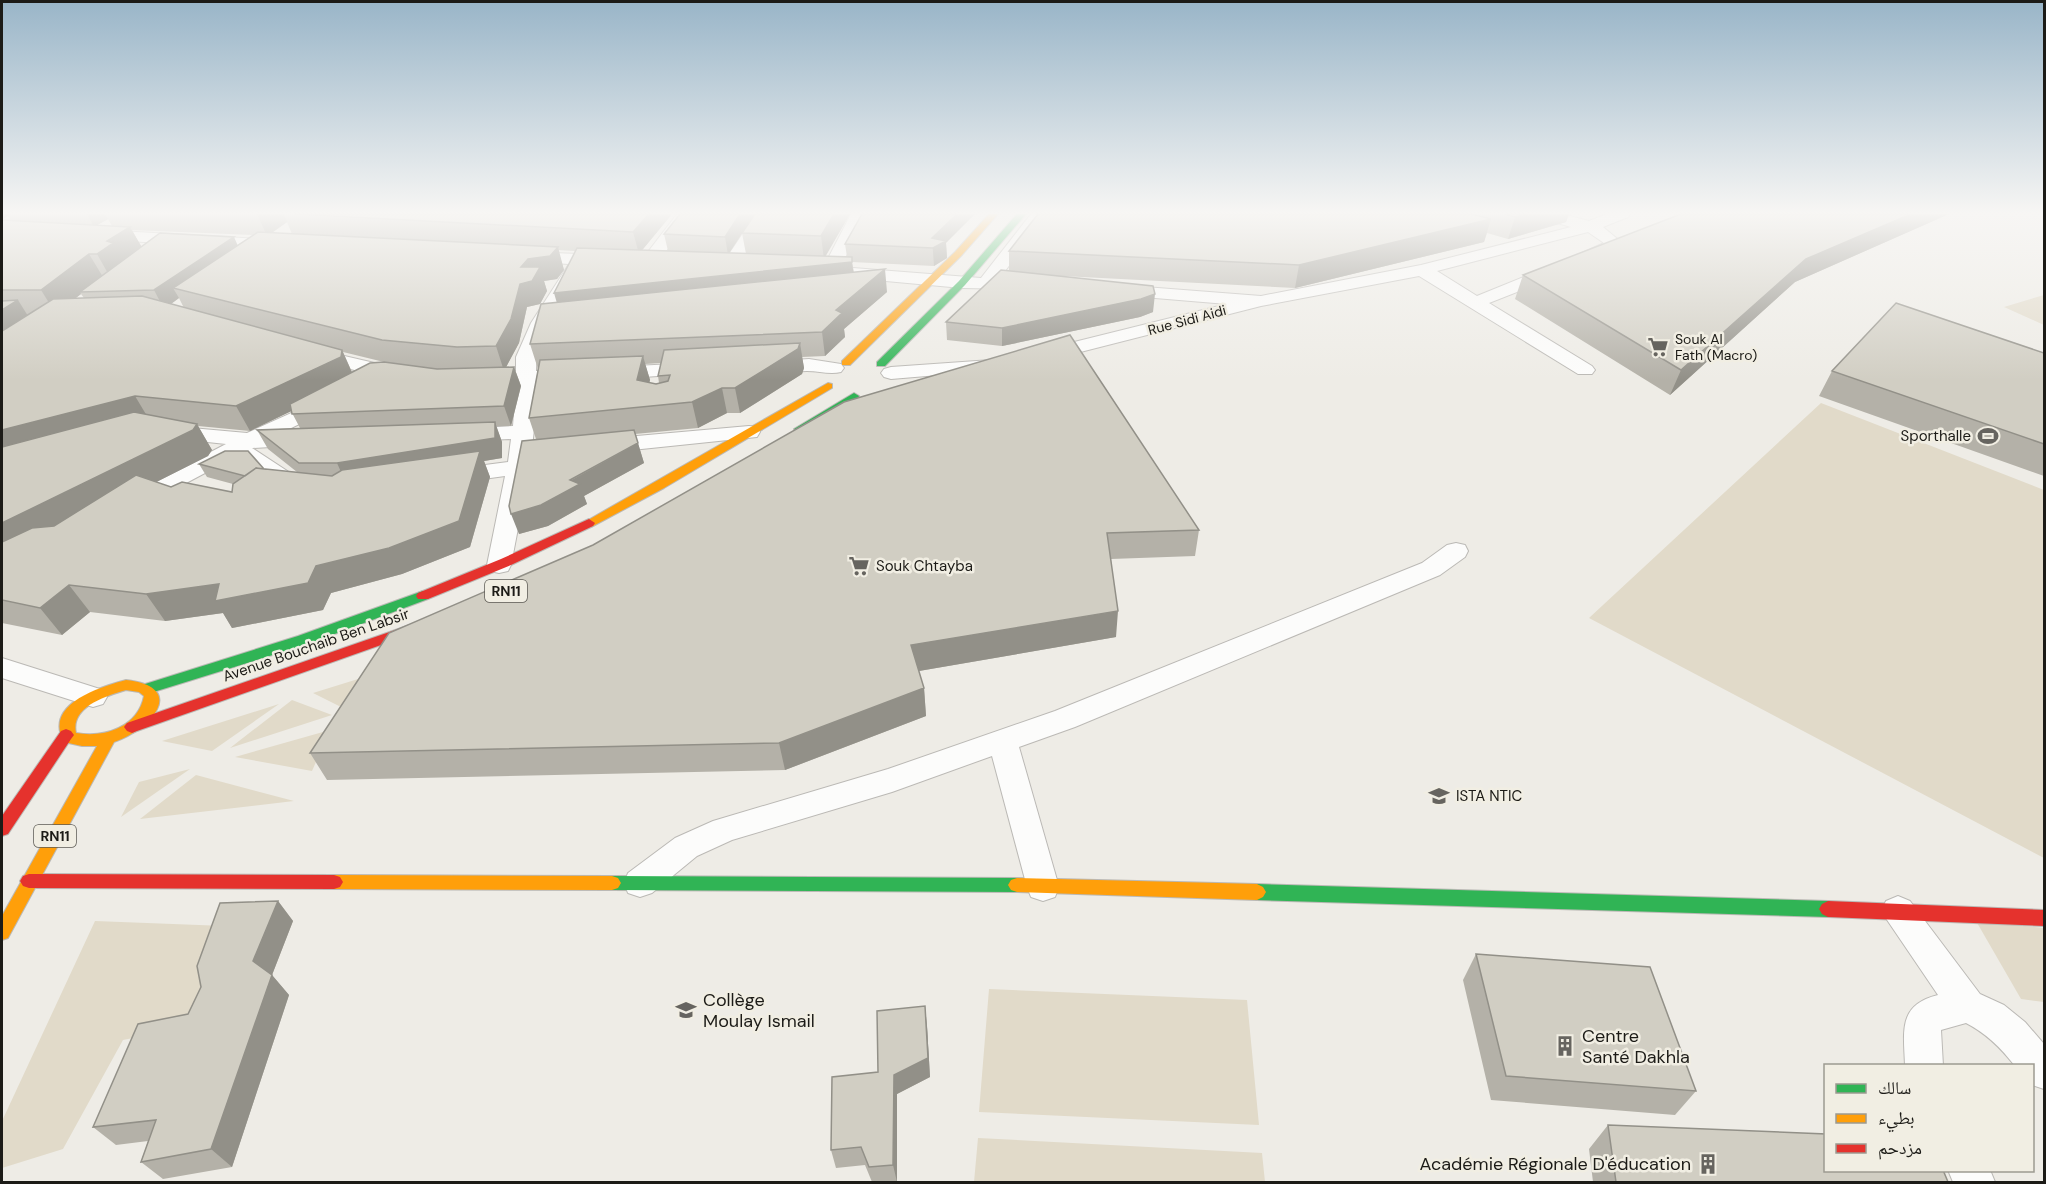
<svg xmlns="http://www.w3.org/2000/svg" width="2046" height="1184" font-family="'DM Sans','Noto Naskh Arabic',sans-serif">
  <style>
    .green { fill: #e1dac9 }
    .lines { fill: none; stroke-linecap: round; stroke-linejoin: round }
    .street-casing { stroke: #bbb9b5; stroke-width: 2 }
    .fast-casing { stroke: #bbb9b5; stroke-width: 2 }
    .slow-casing { stroke: #bbb9b5; stroke-width: 2 }
    .jam-casing { stroke: #bbb9b5; stroke-width: 2 }
    .street { fill: #fcfcfb; fill-rule: evenodd }
    .fast { fill: #30b455; fill-rule: evenodd }
    .slow { fill: #ff9f0a; fill-rule: evenodd }
    .jam { fill: #e5322d; fill-rule: evenodd }
    .wall { fill: #b4b1a8; fill-rule: evenodd }
    .shaded-wall { fill: #929088 }
    .building { fill: #d1cec3; stroke: #929088; stroke-width: 1.5 }
    .labels { text-anchor: middle; dominant-baseline: central; stroke-width: 5; stroke-linejoin: round; paint-order: stroke }
    .far-street-label { font-size: 14px; fill: #1c1b17; stroke: #f1eee3 }
    .far-poi-label { font-size: 14px; fill: #1c1b17; stroke: #f1eee3; text-anchor: start }
    .shield { fill: #f1eee3; stroke: #5c5a54; stroke-width: 1.5 }
    .shield-label { font-size: 14px; font-weight: bold; fill: #1c1b17 }
    .poi-label { font-size: 15px; fill: #1c1b17; stroke: #f1eee3; text-anchor: start }
    .street-label { font-size: 15px; fill: #1c1b17; stroke: #f1eee3 }
    .near-poi-label { font-size: 18px; fill: #1c1b17; stroke: #f1eee3; text-anchor: start }
  </style>
  <rect width="100%" height="100%" fill="#eeece6"/>
  <path class="green" d="M 2044,295 L 2044,325 L 2004,307 Z
    M 1821,403 L 2044,490 L 2044,858 L 1589,618 Z
    M 387,670 L 347,710 L 313,693 Z
    M 292,700 L 332,715 L 230,748 Z
    M 279,704 L 212,751 L 162,741 Z
    M 330,730 L 312,771 L 235,757 Z
    M 190,769 L 121,817 L 139,782 Z
    M 196,775 L 294,801 L 140,819 Z
    M 95,921 L 225,926 L 204,1024 L 123,1040 L 63,1149 L 2,1168 L 2,1121 Z
    M 1976,921 L 2044,928 L 2044,1002 L 2021,999 Z
    M 989,989 L 1247,1000 L 1259,1125 L 979,1112 Z
    M 978,1138 L 1262,1153 L 1265,1182 L 974,1182 Z"/>
  <g class="lines">
    <g class="street-casing">
      <path id="street" d="M 677,214 L 693,214 L 656,265 L 644,265 L 641,261 Z
        M 756,214 L 772,214 L 736,270 L 724,270 L 721,266 Z
        M 851,214 L 867,214 L 836,276 L 824,276 L 821,272 Z
        M 1031,214 L 1048,214 L 999,279 L 1026,281 L 1029,285 L 1026,289 L 962,288 L 853,278 L 847,277 L 844,273 L 847,269 L 853,268 L 981,278 Z
        M 1534,214 L 1562,214 L 1589,221 L 1607,214 L 1630,214 L 1628,217 L 1603,227 L 1621,242 L 1618,252 C 1606,256 1592,265 1580,262 L 1577,258 L 1580,254 L 1604,243 L 1588,232 L 1437,271 L 1477,296 L 1546,268 L 1558,268 L 1561,272 L 1558,276 L 1489,303 L 1592,366 L 1595,370 L 1592,374 L 1578,374 L 1419,276 L 1261,306 L 1045,361 L 1038,359 L 1035,355 L 1038,351 L 1227,304 L 1119,295 L 1113,294 L 1110,290 L 1113,286 L 1119,285 L 1261,296 L 1421,265 L 1571,227 L 1536,217 Z
        M 101,230 L 277,240 L 285,245 L 277,250 L 95,239 L 93,235 Z
        M 526,252 L 606,255 L 612,256 L 615,260 L 612,264 L 578,264 L 582,268 C 564,299 536,334 536,371 L 579,371 L 582,375 L 579,379 L 536,383 C 537,444 522,505 511,565 L 508,571 L 499,573 L 490,571 L 487,565 L 505,476 L 454,483 L 446,481 L 443,476 L 446,471 L 454,469 L 508,462 L 511,439 L 465,441 L 457,440 L 454,435 L 457,430 L 465,429 L 513,426 L 516,384 L 476,383 L 473,379 L 476,375 L 516,371 L 516,357 L 531,323 L 569,264 L 520,261 L 517,257 L 520,253 Z
        M 314,349 L 405,370 L 408,374 L 405,378 L 398,380 L 307,359 L 304,355 L 307,351 Z
        M 809,359 L 841,364 L 844,368 L 841,372 C 830,375 819,371 807,371 C 792,371 777,374 763,370 L 760,366 L 763,362 Z
        M 991,360 L 998,362 L 1001,366 L 998,370 L 891,379 L 884,377 L 881,373 L 884,369 L 891,367 Z
        M 695,363 L 702,365 L 705,369 L 702,373 L 614,379 L 607,377 L 604,373 L 607,369 L 614,367 Z
        M 327,397 L 334,399 L 337,403 L 334,407 L 281,433 L 305,435 L 308,440 L 305,445 L 252,448 L 307,484 L 310,489 L 307,494 L 299,496 L 291,494 L 235,457 L 143,506 L 135,508 L 127,506 L 123,501 L 127,496 L 226,444 L 161,437 L 158,432 L 161,427 L 169,426 L 247,433 Z
        M 749,426 L 757,427 L 760,432 L 757,437 L 603,453 L 595,451 L 592,446 L 595,441 L 603,439 Z
        M 1456,543 L 1465,545 L 1468,551 L 1465,557 L 1440,575 L 1075,727 L 1019,747 L 1059,887 L 1055,897 L 1043,901 L 1031,897 L 1027,887 L 992,756 L 892,792 L 732,840 L 697,856 L 652,893 L 640,897 L 628,893 L 624,883 L 628,873 L 675,838 L 713,821 L 888,769 L 1055,711 L 1422,563 L 1447,545 Z
        M 2,658 L 103,690 L 107,697 L 103,704 L 93,707 L 2,678 Z
        M 1898,896 L 1910,901 L 1980,994 L 2004,1005 L 2025,1022 L 2044,1044 L 2044,1089 L 2032,1085 L 2032,1066 L 2015,1066 C 2001,1048 1986,1033 1966,1023 L 1941,1030 L 1943,1066 L 1905,1066 C 1904,1032 1897,1005 1938,995 L 1881,911 L 1886,901 Z
        M 1948,1170 L 1990,1170 L 1995,1182 L 1953,1182 Z"/>
    </g>
    <g class="fast-casing">
      <path id="fast" d="M 1017,214 L 1026,214 L 965,285 L 885,366 L 877,366 L 877,362 L 959,281 Z
        M 854,393 L 859,396 L 858,398 L 804,431 L 800,432 L 794,429 Z
        M 423,591 L 428,593 L 430,596 L 428,599 L 308,644 L 147,694 L 142,693 L 140,689 L 142,685 L 298,636 Z
        M 612,876 L 1017,878 L 1023,880 L 1026,885 L 1023,890 L 1017,892 L 612,890 L 606,888 L 603,883 L 606,878 Z
        M 1257,884 L 1828,901 L 1834,904 L 1837,909 L 1834,914 L 1828,917 L 1257,900 L 1251,897 L 1248,892 L 1251,887 Z"/>
    </g>
    <g class="slow-casing">
      <path id="slow" d="M 989,214 L 998,214 L 961,256 L 850,365 L 842,365 L 842,361 L 955,252 Z
        M 828,383 L 832,384 L 832,388 L 664,488 L 593,526 L 589,527 L 583,523 Z
        M 126,680 C 189,687 150,730 114,742 L 8,938 L 2,940 L 2,916 L 97,746 L 82,746 L 64,742 C 43,704 100,687 126,680 ZM 126,690 L 139,692 L 144,696 C 138,727 105,738 76,733 C 70,707 106,696 126,690 Z
        M 334,875 L 612,876 L 618,878 L 621,883 L 618,888 L 612,890 L 334,889 L 328,887 L 325,882 L 328,877 Z
        M 1017,878 L 1257,884 L 1263,887 L 1266,892 L 1263,897 L 1257,900 L 1017,892 L 1011,890 L 1008,885 L 1011,880 Z"/>
    </g>
    <g class="jam-casing">
      <path id="jam" d="M 589,519 L 595,523 L 593,526 L 511,565 L 428,599 L 418,599 L 416,596 L 418,593 L 501,559 Z
        M 427,619 L 434,624 L 432,627 L 137,731 L 132,733 L 127,731 L 124,727 L 127,723 Z
        M 66,729 L 71,731 L 74,735 L 71,739 L 8,834 L 2,836 L 2,816 L 61,731 Z
        M 29,874 L 334,875 L 340,877 L 343,882 L 340,887 L 334,889 L 29,888 L 23,886 L 20,881 L 23,876 Z
        M 1828,901 L 2044,910 L 2044,926 L 1828,917 L 1822,914 L 1819,909 L 1822,904 Z"/>
    </g>
    <use href="#street" class="street"/>
    <use href="#fast" class="fast"/>
    <use href="#slow" class="slow"/>
    <use href="#jam" class="jam"/>
  </g>
  <path class="wall" d="M 2,214 L 672,214 L 642,250 L 668,251 L 664,234 L 680,214 L 850,214 L 825,256 L 847,257 L 845,244 L 946,243 L 947,258 L 934,266 L 852,262 L 854,272 L 887,292 L 844,329 L 845,337 L 825,356 L 802,357 L 804,368 L 802,374 L 740,413 L 727,413 L 698,428 L 635,434 L 644,463 L 584,496 L 587,504 L 548,526 L 519,534 L 536,439 L 529,418 L 538,369 L 530,344 L 557,303 L 575,251 L 558,250 L 564,270 L 557,279 L 544,281 L 547,291 L 540,304 L 527,307 L 519,343 L 506,367 L 514,367 L 521,386 L 511,426 L 496,426 L 502,442 L 502,458 L 484,461 L 490,477 L 470,547 L 402,574 L 331,593 L 323,610 L 232,628 L 223,613 L 165,621 L 90,612 L 62,635 L 2,623 L 2,220 L 11,221 L 8,216 ZM 753,217 L 742,233 L 746,254 L 729,253 L 752,218 ZM 108,219 L 112,226 L 97,225 ZM 287,222 L 292,234 L 272,233 ZM 132,230 L 253,235 L 238,245 L 141,247 ZM 81,294 L 84,298 L 75,298 ZM 179,298 L 184,308 L 171,304 ZM 343,352 L 384,362 L 352,372 ZM 661,363 L 658,376 L 659,383 L 656,384 L 649,383 L 650,380 L 645,364 ZM 291,411 L 300,428 L 257,430 L 268,449 L 297,472 L 199,464 L 207,477 L 233,484 L 232,492 L 171,487 L 156,482 L 208,456 L 212,450 L 198,426 L 250,431 Z
    M 1038,214 L 1569,214 L 1566,222 L 1508,239 L 1487,233 L 1484,242 L 1295,288 L 1062,276 L 1153,312 L 1140,317 L 1002,346 L 947,340 L 946,322 L 1009,270 L 1009,251 Z
    M 1681,214 L 1949,214 L 1795,282 L 1670,395 L 1515,299 L 1523,275 Z
    M 2044,353 L 2044,476 L 1819,396 L 1832,371 Z
    M 1199,530 L 1195,556 L 1111,559 L 1116,637 L 919,671 L 924,688 L 926,716 L 785,770 L 327,780 L 310,753 L 593,545 Z
    M 278,901 L 293,921 L 272,975 L 289,995 L 232,1167 L 163,1179 L 141,1162 L 148,1141 L 116,1145 L 93,1127 L 188,1014 Z
    M 1476,954 L 1696,1091 L 1675,1115 L 1491,1100 L 1463,980 Z
    M 927,1026 L 930,1077 L 897,1094 L 897,1182 L 872,1182 L 865,1165 L 836,1168 L 831,1150 L 878,1072 Z
    M 1608,1125 L 1948,1182 L 1593,1182 L 1589,1149 Z"/>
  <path class="shaded-wall" d="M 2,214 L 7,214 L 8,216 L 2,220 Z
    M 87,214 L 105,214 L 108,219 L 94,227 Z
    M 257,214 L 284,214 L 287,222 L 267,236 Z
    M 649,214 L 672,214 L 639,254 L 633,232 Z
    M 740,214 L 757,214 L 752,218 L 728,255 L 725,237 Z
    M 834,214 L 850,214 L 824,259 L 821,236 Z
    M 957,214 L 975,214 L 946,243 L 947,258 L 934,266 L 932,238 Z
    M 1524,214 L 1569,214 L 1566,222 L 1508,239 L 1515,217 Z
    M 1911,214 L 1949,214 L 1795,282 L 1670,395 L 1681,370 L 1806,259 Z
    M 1491,219 L 1484,242 L 1295,288 L 1299,265 Z
    M 130,227 L 143,249 L 110,277 L 97,254 L 107,241 Z
    M 234,237 L 242,255 L 173,288 L 179,298 L 164,309 L 154,290 Z
    M 558,247 L 564,270 L 557,279 L 544,281 L 547,291 L 540,304 L 527,307 L 519,343 L 504,371 L 496,346 L 521,267 L 528,259 Z
    M 89,254 L 103,277 L 80,292 L 81,294 L 56,314 L 41,290 Z
    M 852,262 L 855,285 L 561,317 L 554,293 Z
    M 885,269 L 887,292 L 844,329 L 845,337 L 825,356 L 822,332 L 836,310 Z
    M 1155,294 L 1153,312 L 1140,317 L 1002,346 L 1002,328 Z
    M 18,300 L 33,324 L 2,343 L 2,310 Z
    M 800,343 L 804,368 L 802,374 L 740,413 L 735,388 Z
    M 342,350 L 353,375 L 352,382 L 250,431 L 236,406 Z
    M 643,356 L 650,380 L 643,405 L 637,380 Z
    M 514,367 L 521,386 L 511,426 L 504,406 Z
    M 722,388 L 727,413 L 698,428 L 692,402 Z
    M 135,396 L 150,421 L 2,460 L 2,430 Z
    M 495,422 L 502,442 L 502,458 L 484,461 L 490,477 L 470,547 L 402,574 L 331,593 L 323,610 L 232,628 L 223,613 L 165,621 L 146,594 L 346,483 L 337,463 Z
    M 197,424 L 212,450 L 208,456 L 2,560 L 2,523 Z
    M 638,443 L 644,463 L 584,496 L 587,504 L 548,526 L 519,534 L 511,514 Z
    M 69,585 L 90,612 L 62,635 L 40,608 Z
    M 1118,611 L 1116,637 L 913,672 L 911,645 Z
    M 924,688 L 926,716 L 785,770 L 779,743 Z
    M 278,901 L 293,921 L 272,975 L 289,995 L 232,1167 L 211,1149 L 253,961 Z
    M 925,1006 L 927,1026 L 930,1077 L 897,1094 L 897,1182 L 893,1165 L 894,1075 Z"/>
  <path class="building" d="M 295,214 L 649,214 L 633,232 Z
    M 680,214 L 740,214 L 725,237 L 664,234 Z
    M 755,214 L 834,214 L 821,236 L 742,233 Z
    M 862,214 L 957,214 L 932,238 L 946,241 L 933,248 L 845,244 Z
    M 1038,214 L 1471,214 L 1491,219 L 1299,265 L 1009,251 Z
    M 1504,214 L 1524,214 L 1515,217 Z
    M 1681,214 L 1911,214 L 1806,259 L 1681,370 L 1523,275 Z
    M 2,220 L 130,227 L 107,241 L 113,243 L 97,254 L 89,254 L 41,290 L 2,290 Z
    M 258,232 L 558,247 L 550,256 L 528,259 L 521,267 L 540,267 L 532,281 L 520,284 L 511,319 L 496,346 L 457,347 L 382,340 L 173,288 Z
    M 160,233 L 234,237 L 154,290 L 80,292 Z
    M 577,248 L 852,257 L 852,262 L 554,293 Z
    M 885,269 L 836,310 L 842,313 L 822,332 L 530,344 L 541,304 Z
    M 1001,270 L 1153,286 L 1155,294 L 1141,299 L 1002,328 L 946,322 Z
    M 142,296 L 342,350 L 341,357 L 236,406 L 135,396 L 2,430 L 2,331 L 53,299 Z
    M 18,300 L 2,310 L 2,301 Z
    M 1896,303 L 2044,353 L 2044,444 L 1832,371 Z
    M 1070,335 L 1199,530 L 1107,533 L 1118,611 L 911,645 L 924,688 L 779,743 L 310,753 L 389,633 L 593,545 L 844,402 Z
    M 800,343 L 798,349 L 735,388 L 722,388 L 692,402 L 529,418 L 540,360 L 643,356 L 637,380 L 656,384 L 668,381 L 670,375 L 658,376 L 664,350 Z
    M 384,362 L 437,369 L 514,367 L 504,406 L 292,414 L 290,404 L 370,363 Z
    M 134,412 L 197,424 L 193,430 L 2,523 L 2,447 Z
    M 495,422 L 495,438 L 337,463 L 299,463 L 257,430 Z
    M 634,430 L 638,443 L 570,480 L 580,484 L 541,505 L 511,514 L 509,506 L 522,441 Z
    M 225,451 L 248,451 L 264,469 L 256,468 L 245,476 L 199,464 Z
    M 480,451 L 459,521 L 389,548 L 316,566 L 308,583 L 215,601 L 219,584 L 146,594 L 69,585 L 40,608 L 2,600 L 2,542 L 32,528 L 54,526 L 136,475 L 171,487 L 182,482 L 232,492 L 233,484 L 256,468 L 332,476 L 342,470 Z
    M 278,901 L 253,961 L 272,975 L 211,1149 L 141,1162 L 156,1120 L 93,1127 L 138,1024 L 188,1014 L 201,987 L 197,966 L 220,903 Z
    M 1476,954 L 1650,967 L 1696,1091 L 1506,1076 Z
    M 925,1006 L 928,1058 L 894,1075 L 893,1165 L 869,1167 L 861,1147 L 831,1150 L 832,1077 L 878,1072 L 877,1011 Z
    M 1608,1125 L 1826,1134 L 1826,1170 L 1943,1170 L 1948,1182 L 1616,1182 Z"/>
  <linearGradient id="sky" x2="0" y2="1"><stop stop-color="#99b5c8"/><stop offset="0.56" stop-color="#f7f6f4"/><stop offset="1" stop-color="#f7f6f4" stop-opacity="0"/></linearGradient>
  <rect width="2046" height="380" fill="url(#sky)"/>
  <defs>
    <g id="supermarket-bare" transform="scale(1.62)"><path d="M-6-5.5h2.5l.6 2H6L4.5 2H-2.5L-4.4-4H-6ZM-1.5 3.2a1.3 1.3 0 1 0 .1 0ZM3 3.2a1.3 1.3 0 1 0 .1 0Z" fill="#66645f" stroke="#f1eee3" stroke-width="2.5" paint-order="stroke"/></g>
    <g id="stadium-bare" transform="scale(1.62)"><path d="M0-5a6.5 5 0 1 0 0 10a6.5 5 0 1 0 0-10ZM-3.5-1.8h7v3.6h-7Z" fill="#66645f" stroke="#f1eee3" stroke-width="2.5" paint-order="stroke"/></g>
    <g id="university-bare" transform="scale(1.62)"><path d="M0-5L7-2L0 1L-7-2ZM-4 1L0 2.5L4 1V4Q0 6-4 4Z" fill="#66645f" stroke="#f1eee3" stroke-width="2.5" paint-order="stroke"/></g>
    <g id="school-bare" transform="scale(1.62)"><path d="M0-5L7-2L0 1L-7-2ZM-4 1L0 2.5L4 1V4Q0 6-4 4Z" fill="#66645f" stroke="#f1eee3" stroke-width="2.5" paint-order="stroke"/></g>
    <g id="building-bare" transform="scale(1.62)"><path d="M-4-6H4V6H1V3H-1V6H-4ZM-2.5-4.3h1.7v1.8h-1.7ZM.8-4.3h1.7v1.8H.8ZM-2.5-1h1.7V.8h-1.7ZM.8-1h1.7V.8H.8Z" fill="#66645f" stroke="#f1eee3" stroke-width="2.5" paint-order="stroke"/></g>
  </defs>
  <g fill-rule="evenodd">
    <use href="#supermarket-bare" x="1658" y="347"/>
    <use href="#stadium-bare" x="1988" y="436"/>
    <use href="#supermarket-bare" x="859" y="566"/>
    <use href="#university-bare" x="1439" y="796"/>
    <use href="#school-bare" x="686" y="1010"/>
    <use href="#building-bare" x="1565" y="1046"/>
    <use href="#building-bare" x="1708" y="1164"/>
  </g>
  <g class="labels">
    <g class="far-street-label">
      <text transform="translate(1187 320) rotate(-15)">Rue Sidi Aidi</text>
    </g>
    <g class="far-poi-label">
      <text x="1675" y="339">Souk Al<tspan x="1675" dy="16">Fath (Macro)</tspan></text>
    </g>
    <g class="shield">
      <rect x="485" y="580" width="42" height="22" rx="4.5"/>
      <rect x="34" y="825" width="42" height="22" rx="4.5"/>
    </g>
    <g class="shield-label">
      <text x="506" y="591">RN11</text>
      <text x="55" y="836">RN11</text>
    </g>
    <g class="poi-label">
      <text x="1971" y="436" text-anchor="end">Sporthalle</text>
      <text x="876" y="566">Souk Chtayba</text>
      <text x="1456" y="796">ISTA NTIC</text>
    </g>
    <g class="street-label">
      <text transform="translate(316 645) rotate(-19)">Avenue Bouchaib Ben Labsir</text>
    </g>
    <g class="near-poi-label">
      <text x="703" y="1000">Collège<tspan x="703" dy="21">Moulay Ismail</tspan></text>
      <text x="1582" y="1036">Centre<tspan x="1582" dy="21">Santé Dakhla</tspan></text>
      <text x="1691" y="1164" text-anchor="end">Académie Régionale D'éducation</text>
    </g>
  </g>
  <rect width="2046" height="1184" fill="none" stroke="#1c1b17" stroke-width="6"/>
  <rect x="1824" y="1064" width="210" height="108" fill="#f1eee3" stroke="#9c9a91" stroke-width="1.5"/>
  <rect x="1836" y="1084" width="30" height="9" fill="#30b455" stroke="#9c9a91" stroke-width="1.5"/>
  <text x="1878" y="1094" font-size="18" fill="#1c1b17">سالك</text>
  <rect x="1836" y="1114" width="30" height="9" fill="#ff9f0a" stroke="#9c9a91" stroke-width="1.5"/>
  <text x="1878" y="1124" font-size="18" fill="#1c1b17">بطيء</text>
  <rect x="1836" y="1144" width="30" height="9" fill="#e5322d" stroke="#9c9a91" stroke-width="1.5"/>
  <text x="1878" y="1154" font-size="18" fill="#1c1b17">مزدحم</text>
</svg>
